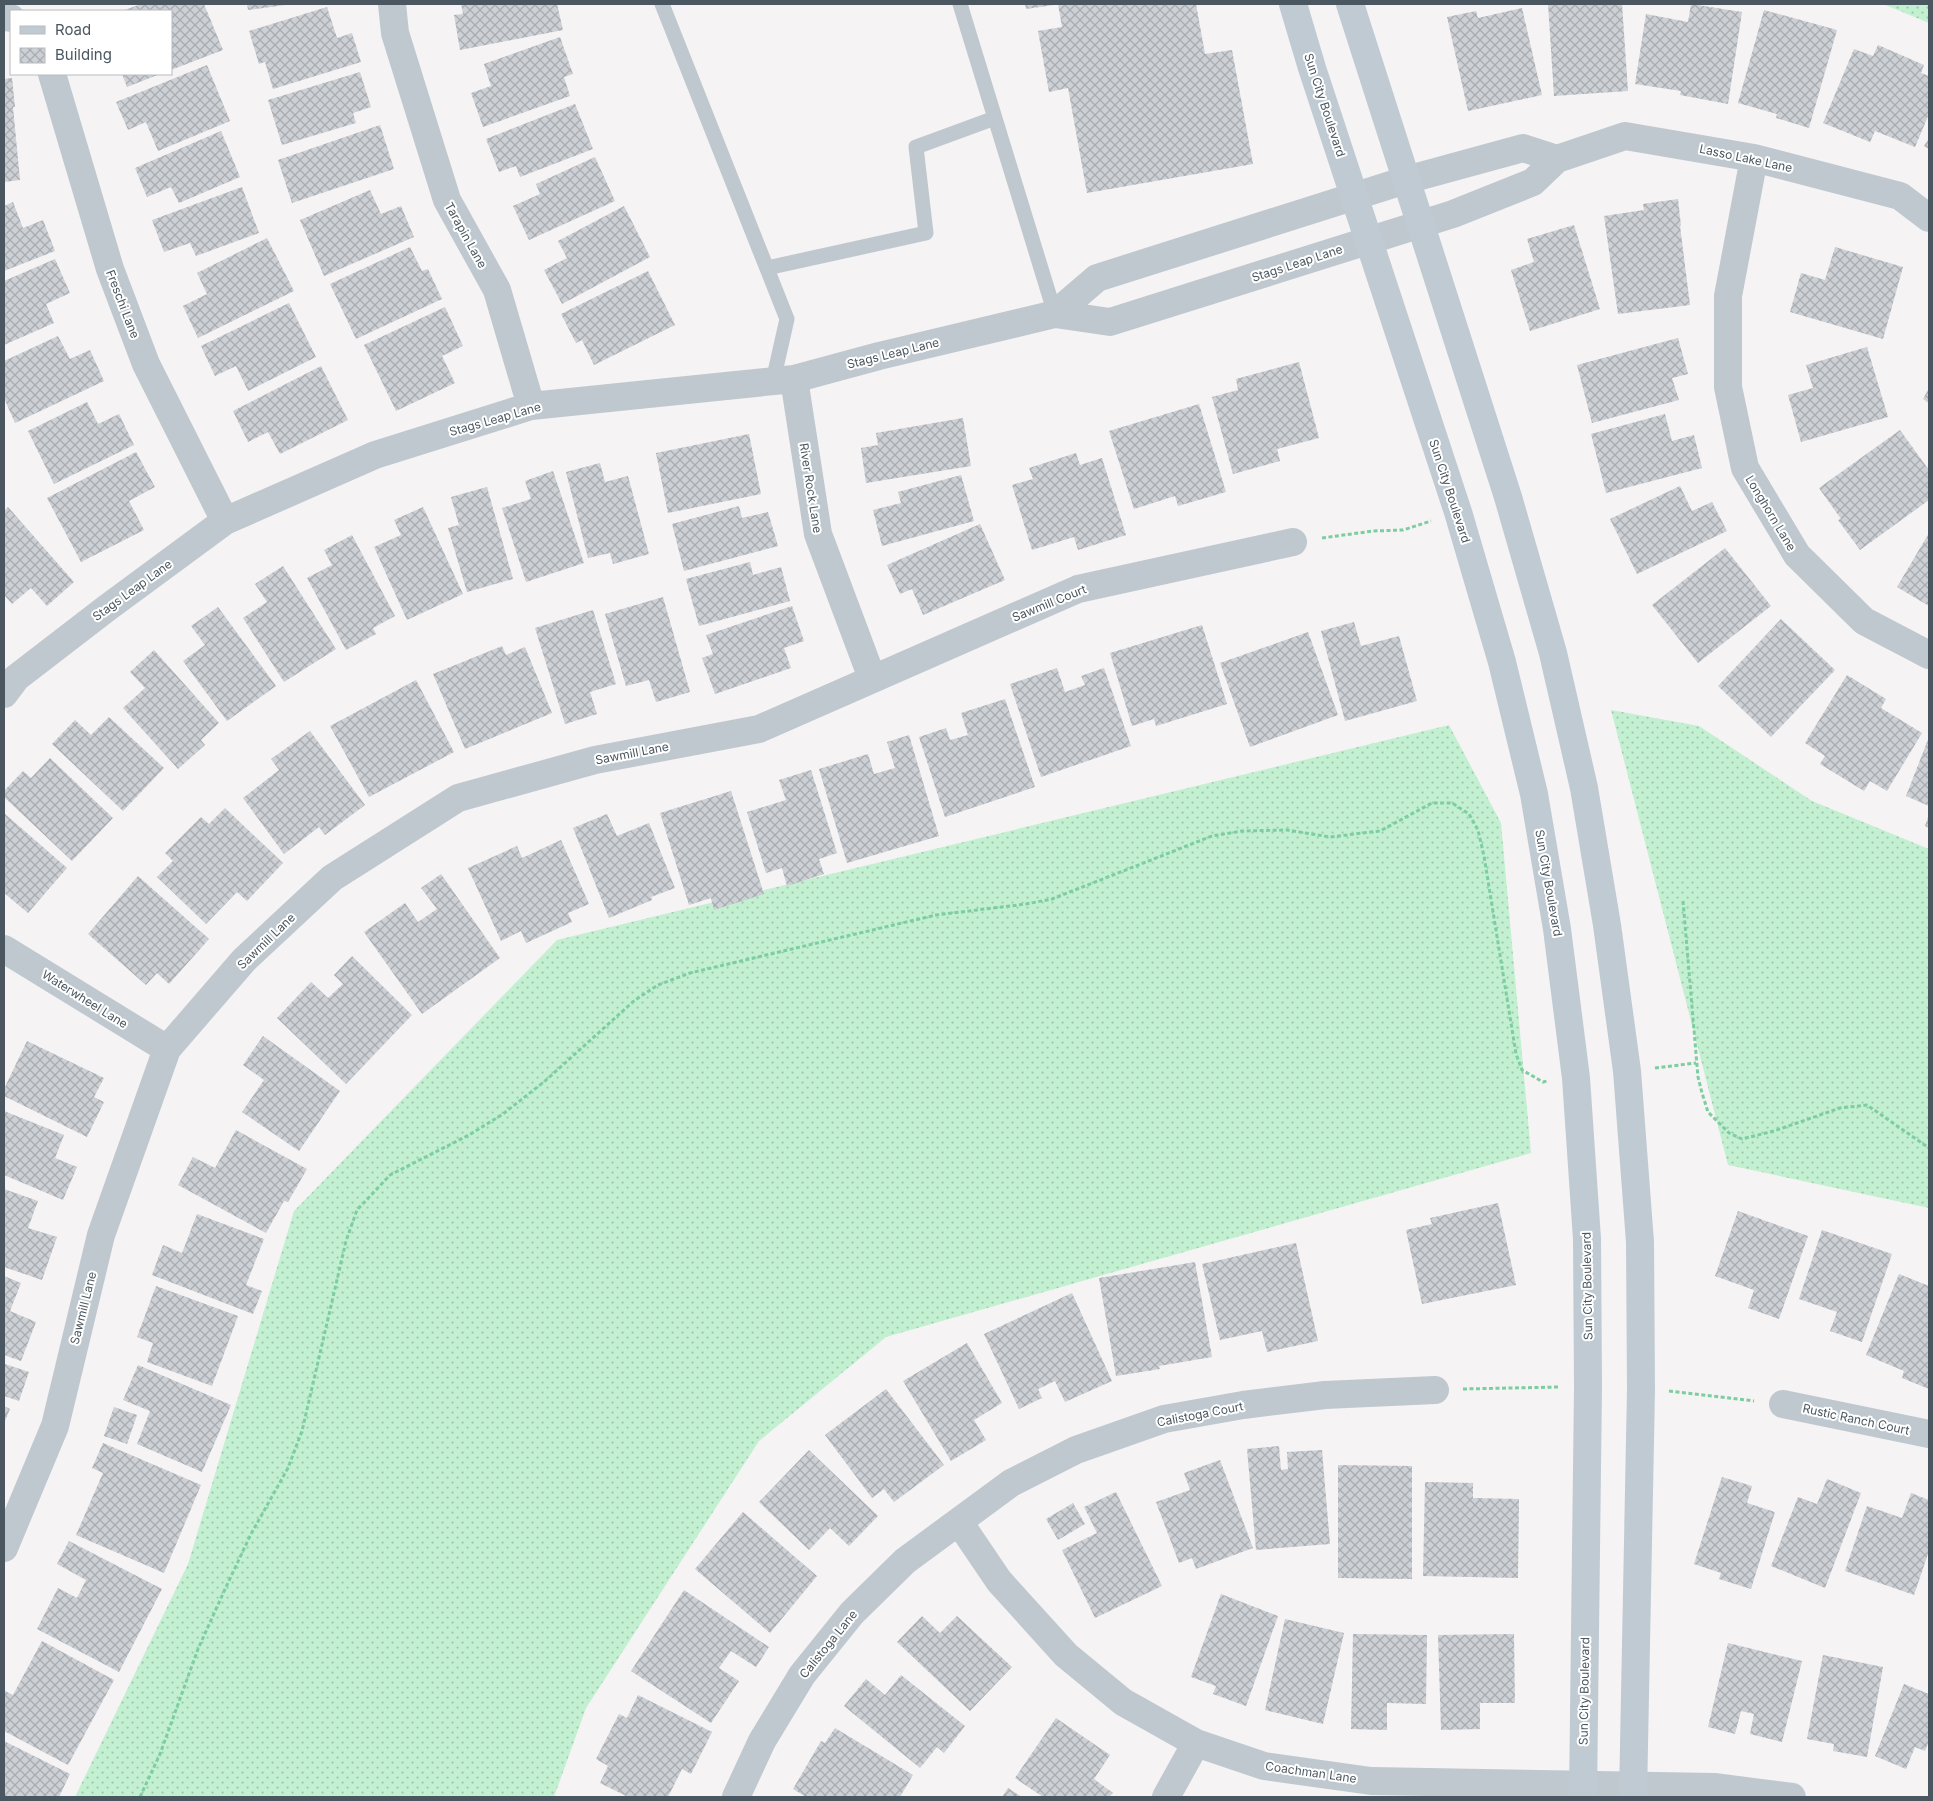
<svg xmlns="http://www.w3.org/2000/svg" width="1933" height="1801" font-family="Inter,sans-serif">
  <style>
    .grass { fill: url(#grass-dots) }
    .building { fill: url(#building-cross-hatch) }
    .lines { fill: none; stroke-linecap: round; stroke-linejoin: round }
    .path { stroke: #7ccea0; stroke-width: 3; stroke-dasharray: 4 2.5; stroke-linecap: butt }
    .lane { stroke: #bfc8cf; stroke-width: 15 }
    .street { stroke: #bfc8cf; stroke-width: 28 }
    .secondary { stroke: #c0cad3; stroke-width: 28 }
    .labels { text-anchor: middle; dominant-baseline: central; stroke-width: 4; stroke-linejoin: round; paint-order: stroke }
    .street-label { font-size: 12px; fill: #4b5760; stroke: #fff }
  </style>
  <defs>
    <pattern id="grass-dots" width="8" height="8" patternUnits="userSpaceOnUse" patternTransform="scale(1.25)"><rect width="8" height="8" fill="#c4f0d2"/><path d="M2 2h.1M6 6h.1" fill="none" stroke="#a1c5ae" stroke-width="1.8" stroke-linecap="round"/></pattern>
    <pattern id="building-cross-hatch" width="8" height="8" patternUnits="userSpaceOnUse" patternTransform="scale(1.25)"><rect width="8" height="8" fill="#cdd0d5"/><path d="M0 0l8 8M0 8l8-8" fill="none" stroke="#a8acb0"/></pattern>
  </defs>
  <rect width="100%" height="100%" fill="#f5f3f3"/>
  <path class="grass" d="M 1883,4 L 1929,4 L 1929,23 Z
    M 1611,710 L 1699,726 L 1812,801 L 1929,849 L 1929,1208 L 1728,1165 Z
    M 1449,725 L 1501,823 L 1531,1153 L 886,1337 L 759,1441 L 586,1708 L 554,1797 L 75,1797 L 188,1564 L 294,1211 L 557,940 Z"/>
  <path class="building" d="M 141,4 L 204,4 L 223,50 L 171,70 L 171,11 L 122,11 Z
    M 247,4 L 285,4 L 285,5 L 248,10 Z
    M 461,4 L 557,4 L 563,30 L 460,50 L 454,15 L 463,14 Z
    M 1025,4 L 1054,4 L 1054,5 L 1026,9 Z
    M 1058,4 L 1196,4 L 1205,54 L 1232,50 L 1253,164 L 1087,193 L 1068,88 L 1049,92 L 1038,31 L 1062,27 Z
    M 1548,4 L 1622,4 L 1628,91 L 1554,96 Z
    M 1691,4 L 1742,12 L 1728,104 L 1680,95 L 1681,91 L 1635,84 L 1646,14 L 1688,22 Z
    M 327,7 L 337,38 L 352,33 L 361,62 L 273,89 L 265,62 L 259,64 L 249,31 Z
    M 1522,8 L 1542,95 L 1468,111 L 1447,17 L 1476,11 L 1478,18 Z
    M 1764,10 L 1837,30 L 1809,128 L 1776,118 L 1777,114 L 1738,103 Z
    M 560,37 L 573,74 L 564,77 L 570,96 L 483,127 L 471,93 L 491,86 L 484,64 Z
    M 1878,45 L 1924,65 L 1921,73 L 1929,76 L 1929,114 L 1915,147 L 1875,131 L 1870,142 L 1823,123 L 1854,49 L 1873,56 Z
    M 207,65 L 230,121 L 158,151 L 146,122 L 128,130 L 116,102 Z
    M 360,72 L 371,107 L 353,113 L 356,123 L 282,145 L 268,100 Z
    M 122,74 L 160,74 L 127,87 Z
    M 12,78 L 15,107 L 13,107 L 20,180 L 4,182 L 4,79 Z
    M 575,104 L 593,149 L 520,177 L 516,166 L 499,172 L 486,139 Z
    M 380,125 L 394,169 L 292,203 L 278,160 Z
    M 221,131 L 240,177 L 179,203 L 171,187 L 147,197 L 135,168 Z
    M 1929,138 L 1929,149 L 1924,146 Z
    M 595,157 L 615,201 L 529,240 L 513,206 L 540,194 L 536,184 Z
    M 242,187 L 259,233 L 196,256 L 190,243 L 164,252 L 152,220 Z
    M 370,190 L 381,214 L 401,206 L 414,237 L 324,276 L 300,220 Z
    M 1678,199 L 1681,226 L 1680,226 L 1690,305 L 1618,314 L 1604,216 L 1644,210 L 1643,204 Z
    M 13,202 L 23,228 L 43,220 L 55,251 L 4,271 L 4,206 Z
    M 624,206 L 650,257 L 562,304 L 544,270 L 567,258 L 558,241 Z
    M 1574,225 L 1600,309 L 1530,331 L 1511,270 L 1534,262 L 1527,239 Z
    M 267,238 L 294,291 L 198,338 L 183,306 L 207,294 L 197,273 Z
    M 410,247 L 422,271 L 428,269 L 442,299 L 356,339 L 330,284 Z
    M 1835,247 L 1903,267 L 1883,339 L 1790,312 L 1801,273 L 1825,280 Z
    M 55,259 L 70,293 L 46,304 L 54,323 L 4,345 L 4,281 Z
    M 648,271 L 675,325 L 594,365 L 582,340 L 576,343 L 561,314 Z
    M 289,303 L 316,357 L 248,391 L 236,366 L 215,376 L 201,346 Z
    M 445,307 L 463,346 L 442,356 L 455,383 L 396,411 L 364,345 Z
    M 58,336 L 70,359 L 90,350 L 104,381 L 15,423 L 4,398 L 4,361 Z
    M 1678,338 L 1688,374 L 1672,378 L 1679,400 L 1592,423 L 1577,365 Z
    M 1867,347 L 1888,417 L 1801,442 L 1788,395 L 1813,388 L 1806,365 Z
    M 1299,362 L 1319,438 L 1277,449 L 1280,461 L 1233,474 L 1212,397 L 1238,390 L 1236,379 Z
    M 321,366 L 348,420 L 280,454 L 268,432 L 248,442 L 233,411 Z
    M 1929,388 L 1929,403 L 1923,399 Z
    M 87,402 L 98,424 L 119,414 L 134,445 L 54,484 L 28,431 Z
    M 1199,404 L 1226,492 L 1178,506 L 1175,496 L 1134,509 L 1109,431 Z
    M 1665,414 L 1672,441 L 1694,435 L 1702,468 L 1606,493 L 1591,434 Z
    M 963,418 L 971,466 L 866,483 L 861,448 L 878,445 L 876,433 Z
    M 1900,430 L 1929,470 L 1929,500 L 1860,550 L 1838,520 L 1841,519 L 1819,488 Z
    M 749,434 L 761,494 L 668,513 L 656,453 Z
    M 136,452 L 155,487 L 129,501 L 144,530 L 81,562 L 47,498 Z
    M 1076,453 L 1080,465 L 1102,458 L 1126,535 L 1078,550 L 1074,537 L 1032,550 L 1012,485 L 1033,479 L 1029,468 Z
    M 600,463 L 605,482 L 628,476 L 649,554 L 613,564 L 610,553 L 588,558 L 566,472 Z
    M 553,471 L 584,563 L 526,582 L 502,508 L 531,499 L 525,481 Z
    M 961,475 L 974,521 L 882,546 L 873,510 L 901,503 L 898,492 Z
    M 1680,486 L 1692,511 L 1712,502 L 1727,531 L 1637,574 L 1610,519 Z
    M 487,487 L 513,579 L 467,592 L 448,528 L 459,525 L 451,497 Z
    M 739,506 L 742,518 L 768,512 L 778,546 L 684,571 L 672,524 Z
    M 8,507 L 74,582 L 47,606 L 31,588 L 12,604 L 4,595 L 4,511 Z
    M 423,507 L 463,594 L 407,620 L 374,547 L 401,535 L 394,520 Z
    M 980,524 L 1005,580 L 923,615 L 912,589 L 900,594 L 887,565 Z
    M 1929,533 L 1929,606 L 1897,587 Z
    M 352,535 L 395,616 L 373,628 L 376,634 L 346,650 L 307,578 L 332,565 L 324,550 Z
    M 1725,548 L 1771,606 L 1698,663 L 1652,605 Z
    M 750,562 L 753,575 L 781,567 L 790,601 L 699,626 L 686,579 Z
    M 283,566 L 336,649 L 284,682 L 243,618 L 267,602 L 255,584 Z
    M 663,597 L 690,692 L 656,702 L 649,680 L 626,686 L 605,614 Z
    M 792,606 L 804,641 L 784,648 L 791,668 L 715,694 L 702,658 L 713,654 L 706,635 Z
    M 218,607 L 276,686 L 227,721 L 183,661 L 205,645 L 191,626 Z
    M 593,610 L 616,684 L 590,692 L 597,714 L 565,724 L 535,628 Z
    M 1781,619 L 1835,670 L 1771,737 L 1718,686 Z
    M 1354,622 L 1361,646 L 1399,636 L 1417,701 L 1345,721 L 1321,631 Z
    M 1202,625 L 1227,704 L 1156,726 L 1154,719 L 1132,726 L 1110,653 Z
    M 1308,632 L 1338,715 L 1250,747 L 1220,663 Z
    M 502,646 L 506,655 L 525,647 L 552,713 L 465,749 L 433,674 Z
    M 154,650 L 219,723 L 201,740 L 205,745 L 178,769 L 123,708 L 145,688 L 130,672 Z
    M 1057,668 L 1065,692 L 1085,685 L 1081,676 L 1104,668 L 1131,746 L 1041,777 L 1010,684 Z
    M 1847,675 L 1886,699 L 1881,708 L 1922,733 L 1887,791 L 1870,781 L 1864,791 L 1820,764 L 1825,756 L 1805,743 Z
    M 416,680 L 454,752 L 369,797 L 330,726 Z
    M 1005,699 L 1035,787 L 945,817 L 919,737 L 946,728 L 950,740 L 968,735 L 961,713 Z
    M 109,717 L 164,768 L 123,811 L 52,744 L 75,720 L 91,735 Z
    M 310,731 L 365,805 L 325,835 L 319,827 L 284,854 L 243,798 L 279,770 L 271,759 Z
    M 909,735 L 939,836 L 847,863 L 819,769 L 868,754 L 874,774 L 895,768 L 887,742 Z
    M 1929,737 L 1929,806 L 1906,796 Z
    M 50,758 L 113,818 L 72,861 L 4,797 L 4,791 L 23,771 L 31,778 Z
    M 811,770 L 837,853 L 819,859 L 824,874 L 787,886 L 782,868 L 766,873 L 747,812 L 786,800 L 779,780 Z
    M 731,791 L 764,894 L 714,910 L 711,898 L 689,905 L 660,813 Z
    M 225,808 L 283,863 L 247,901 L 237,892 L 206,924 L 157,877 L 173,861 L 165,853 L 201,817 L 209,824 Z
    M 4,813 L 67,868 L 28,913 L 4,893 Z
    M 607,814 L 617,836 L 649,823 L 675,888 L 651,897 L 652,900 L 609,918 L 573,828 Z
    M 1929,814 L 1929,828 L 1925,826 Z
    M 561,840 L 589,904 L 568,913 L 572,922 L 526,943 L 521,931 L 501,941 L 468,868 L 517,846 L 522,858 Z
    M 441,874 L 500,958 L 422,1014 L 364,932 L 405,903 L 418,922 L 437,909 L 421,888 Z
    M 138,876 L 209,939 L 169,984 L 157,973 L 146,985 L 88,934 Z
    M 352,956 L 412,1015 L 346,1084 L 277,1018 L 311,982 L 328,998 L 343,984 L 334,975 Z
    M 263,1036 L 340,1091 L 299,1151 L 242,1112 L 264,1080 L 243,1065 Z
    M 27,1041 L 104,1078 L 94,1097 L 104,1102 L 87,1137 L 4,1096 L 4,1089 Z
    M 4,1111 L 64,1135 L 55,1158 L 77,1167 L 63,1200 L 4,1175 Z
    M 236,1130 L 307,1169 L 288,1202 L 284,1201 L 266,1233 L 178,1185 L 193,1157 L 215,1168 Z
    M 4,1189 L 38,1201 L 28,1228 L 57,1237 L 42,1280 L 4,1267 Z
    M 1498,1203 L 1516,1285 L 1422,1304 L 1406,1230 L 1432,1224 L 1430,1218 Z
    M 1738,1211 L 1808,1236 L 1779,1319 L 1748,1308 L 1754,1290 L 1715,1276 Z
    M 197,1214 L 264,1239 L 246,1285 L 262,1291 L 253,1314 L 152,1275 L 163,1245 L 182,1253 Z
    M 1822,1230 L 1892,1254 L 1862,1342 L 1830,1331 L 1837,1312 L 1799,1299 Z
    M 1296,1243 L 1318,1341 L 1267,1352 L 1262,1331 L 1220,1340 L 1202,1264 Z
    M 1195,1262 L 1212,1357 L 1159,1366 L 1160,1369 L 1116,1376 L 1099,1278 Z
    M 1899,1274 L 1929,1286 L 1929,1389 L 1902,1378 L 1904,1371 L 1866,1355 Z
    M 4,1276 L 21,1283 L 10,1311 L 36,1322 L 21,1361 L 4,1355 Z
    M 156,1286 L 238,1316 L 212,1386 L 147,1362 L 153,1343 L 137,1337 Z
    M 1072,1293 L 1112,1381 L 1065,1402 L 1055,1381 L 1038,1389 L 1042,1398 L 1019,1409 L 984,1334 Z
    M 967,1343 L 1002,1403 L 974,1420 L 986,1440 L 951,1461 L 903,1381 Z
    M 5,1364 L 29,1372 L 19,1401 L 4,1396 Z
    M 138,1365 L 231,1405 L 202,1472 L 137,1444 L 150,1411 L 123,1400 Z
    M 886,1389 L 944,1465 L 894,1502 L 884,1489 L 872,1498 L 825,1435 Z
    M 4,1406 L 10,1409 L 4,1423 Z
    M 114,1407 L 137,1415 L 127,1444 L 104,1436 Z
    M 103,1443 L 201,1485 L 164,1573 L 76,1535 L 103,1473 L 92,1468 Z
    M 1279,1446 L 1281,1470 L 1288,1469 L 1287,1452 L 1322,1450 L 1330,1544 L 1256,1550 L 1247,1449 Z
    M 809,1450 L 878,1516 L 849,1546 L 830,1528 L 809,1550 L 759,1502 Z
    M 1220,1460 L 1253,1548 L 1196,1569 L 1192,1558 L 1179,1563 L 1156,1502 L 1190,1490 L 1184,1473 Z
    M 1338,1465 L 1412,1466 L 1412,1579 L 1338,1578 Z
    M 1722,1477 L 1752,1486 L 1747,1503 L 1775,1512 L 1751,1589 L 1719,1579 L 1721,1573 L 1694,1564 Z
    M 1827,1479 L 1861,1493 L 1825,1588 L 1771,1566 L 1798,1497 L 1817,1504 Z
    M 1425,1482 L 1473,1483 L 1473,1498 L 1519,1499 L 1518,1578 L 1423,1576 Z
    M 1116,1492 L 1162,1586 L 1095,1618 L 1062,1550 L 1097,1533 L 1084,1507 Z
    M 1911,1493 L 1929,1500 L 1929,1551 L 1914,1595 L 1845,1571 L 1867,1506 L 1902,1518 Z
    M 1073,1503 L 1085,1524 L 1058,1540 L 1046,1519 Z
    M 743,1512 L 817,1576 L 770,1633 L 695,1569 Z
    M 69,1541 L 162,1589 L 119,1672 L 37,1629 L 58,1588 L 77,1598 L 86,1580 L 57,1564 Z
    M 684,1590 L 769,1647 L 756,1667 L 731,1651 L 719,1668 L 739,1681 L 711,1723 L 631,1671 Z
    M 1221,1594 L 1278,1616 L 1246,1706 L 1213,1694 L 1216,1686 L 1191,1677 Z
    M 922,1616 L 940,1633 L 957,1616 L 1012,1667 L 970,1711 L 897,1642 Z
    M 1285,1619 L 1344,1633 L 1323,1724 L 1265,1710 Z
    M 1353,1634 L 1427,1635 L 1426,1704 L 1387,1703 L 1387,1730 L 1351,1729 Z
    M 1514,1634 L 1515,1703 L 1480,1703 L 1480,1729 L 1441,1730 L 1438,1635 Z
    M 42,1641 L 114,1680 L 68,1765 L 4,1731 L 4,1693 L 5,1691 L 13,1695 Z
    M 1728,1643 L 1802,1661 L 1782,1742 L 1750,1734 L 1754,1714 L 1741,1711 L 1735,1734 L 1708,1727 Z
    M 1823,1655 L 1883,1667 L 1867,1757 L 1833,1751 L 1834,1744 L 1807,1739 Z
    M 901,1675 L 965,1726 L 944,1753 L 937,1747 L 920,1768 L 844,1706 L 866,1679 L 885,1695 Z
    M 1904,1684 L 1929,1694 L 1929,1741 L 1925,1751 L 1915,1747 L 1906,1769 L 1875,1756 Z
    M 638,1695 L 712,1732 L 691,1774 L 682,1769 L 668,1797 L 628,1797 L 600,1783 L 608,1766 L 596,1759 L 619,1714 L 627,1718 Z
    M 1056,1718 L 1110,1755 L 1094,1779 L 1113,1793 L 1109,1797 L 1043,1797 L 1015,1778 Z
    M 835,1728 L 913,1775 L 900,1797 L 806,1797 L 793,1789 L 821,1741 L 825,1743 Z
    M 4,1741 L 70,1774 L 59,1797 L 4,1797 Z
    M 1008,1788 L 1022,1797 L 1002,1797 Z"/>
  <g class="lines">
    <path class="path" d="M 1322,538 L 1373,531 L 1403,530 L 1431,521
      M 1683,901 L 1698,1077 L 1702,1093 L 1708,1112 L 1729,1133 L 1742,1139 L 1774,1131 L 1840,1108 L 1867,1105 L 1929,1148
      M 1655,1068 L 1696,1063
      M 1463,1389 L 1559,1387
      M 1669,1391 L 1754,1401
      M 140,1797 L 160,1754 L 198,1649 L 226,1587 L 251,1534 L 288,1468 L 302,1431 L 346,1241 L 357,1210 L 390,1175 L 469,1135 L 503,1114 L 545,1081 L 635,1000 L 658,985 L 690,973 L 936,915 L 1026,904 L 1052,899 L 1212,836 L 1242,831 L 1287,830 L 1330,837 L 1380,831 L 1432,803 L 1452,803 L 1469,814 L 1478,830 L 1484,856 L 1516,1054 L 1522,1070 L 1543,1082 L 1547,1081"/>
    <path class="lane" d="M 662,4 L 787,319 L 773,381
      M 960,4 L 1055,314
      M 767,268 L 926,233 L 916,147 L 995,118"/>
    <path class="street" d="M 392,4 L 395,33 L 447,200 L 497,290 L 531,406
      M 4,17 L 11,18
      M 52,74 L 110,269 L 146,364 L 225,521
      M 1754,158 L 1728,296 L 1728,387 L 1745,468 L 1797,555 L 1864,621 L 1929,655
      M 1055,314 L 1097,278 L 1406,180 L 1523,148 L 1557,159
      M 794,379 L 818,534 L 872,678
      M 4,694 L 16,678 L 107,608 L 225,521 L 375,455 L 531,406 L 794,379 L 879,356 L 1055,314 L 1110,322 L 1453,214 L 1533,182 L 1557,159 L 1625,136 L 1754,158 L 1900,196 L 1929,218
      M 4,949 L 167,1049
      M 1783,1404 L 1929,1434
      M 959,1522 L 999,1581 L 1066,1655 L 1123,1702 L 1196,1743 L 1264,1766 L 1371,1781 L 1714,1787 L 1792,1797
      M 4,1548 L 55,1426 L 101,1235 L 167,1049 L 244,960 L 332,878 L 458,798 L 595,760 L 759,729 L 1078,589 L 1293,542
      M 736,1797 L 762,1741 L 802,1675 L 852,1613 L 905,1561 L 1011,1483 L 1076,1450 L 1164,1419 L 1243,1405 L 1325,1395 L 1435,1390
      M 1166,1797 L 1196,1743"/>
    <path class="secondary" d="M 1293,4 L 1312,68 L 1458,512 L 1502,662 L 1534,794 L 1557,929 L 1576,1078 L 1587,1239 L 1588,1386 L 1583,1797
      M 1350,4 L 1508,497 L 1553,653 L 1584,788 L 1607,925 L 1627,1071 L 1640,1242 L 1641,1389 L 1633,1797"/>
  </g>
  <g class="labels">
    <g class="street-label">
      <text transform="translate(1325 105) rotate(72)">Sun City Boulevard</text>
      <text transform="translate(1746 158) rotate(12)">Lasso Lake Lane</text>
      <text transform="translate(466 235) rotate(61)">Tarapin Lane</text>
      <text transform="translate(1297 263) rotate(-18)">Stags Leap Lane</text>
      <text transform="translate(123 304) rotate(69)">Freschi Lane</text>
      <text transform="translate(893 353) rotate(-14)">Stags Leap Lane</text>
      <text transform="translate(495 419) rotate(-16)">Stags Leap Lane</text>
      <text transform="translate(811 488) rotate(81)">River Rock Lane</text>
      <text transform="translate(1450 491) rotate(72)">Sun City Boulevard</text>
      <text transform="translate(1771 513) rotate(59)">Longhorn Lane</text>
      <text transform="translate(132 590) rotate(-36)">Stags Leap Lane</text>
      <text transform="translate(1049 603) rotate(-22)">Sawmill Court</text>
      <text transform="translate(632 753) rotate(-11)">Sawmill Lane</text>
      <text transform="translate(1549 883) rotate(80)">Sun City Boulevard</text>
      <text transform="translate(266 941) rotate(-44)">Sawmill Lane</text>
      <text transform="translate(85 999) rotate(32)">Waterwheel Lane</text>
      <text transform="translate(1587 1286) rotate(-91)">Sun City Boulevard</text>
      <text transform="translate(83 1308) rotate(-76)">Sawmill Lane</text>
      <text transform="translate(1200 1414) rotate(-11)">Calistoga Court</text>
      <text transform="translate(1856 1419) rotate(12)">Rustic Ranch Court</text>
      <text transform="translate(828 1644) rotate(-51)">Calistoga Lane</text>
      <text transform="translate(1584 1691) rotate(-89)">Sun City Boulevard</text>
      <text transform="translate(1311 1772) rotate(8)">Coachman Lane</text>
    </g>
  </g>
  <rect width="1933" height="1801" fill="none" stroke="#4b5760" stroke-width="10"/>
  <rect x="10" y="10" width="162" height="65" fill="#ffffff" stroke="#b7bcbf"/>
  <rect x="20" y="26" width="25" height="8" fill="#c0cad3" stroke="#b7bcbf"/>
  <text x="55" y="35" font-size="15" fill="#4b5760">Road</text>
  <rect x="20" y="48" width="25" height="15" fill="url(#building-cross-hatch)" stroke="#b7bcbf"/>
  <text x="55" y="60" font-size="15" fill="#4b5760">Building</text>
</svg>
